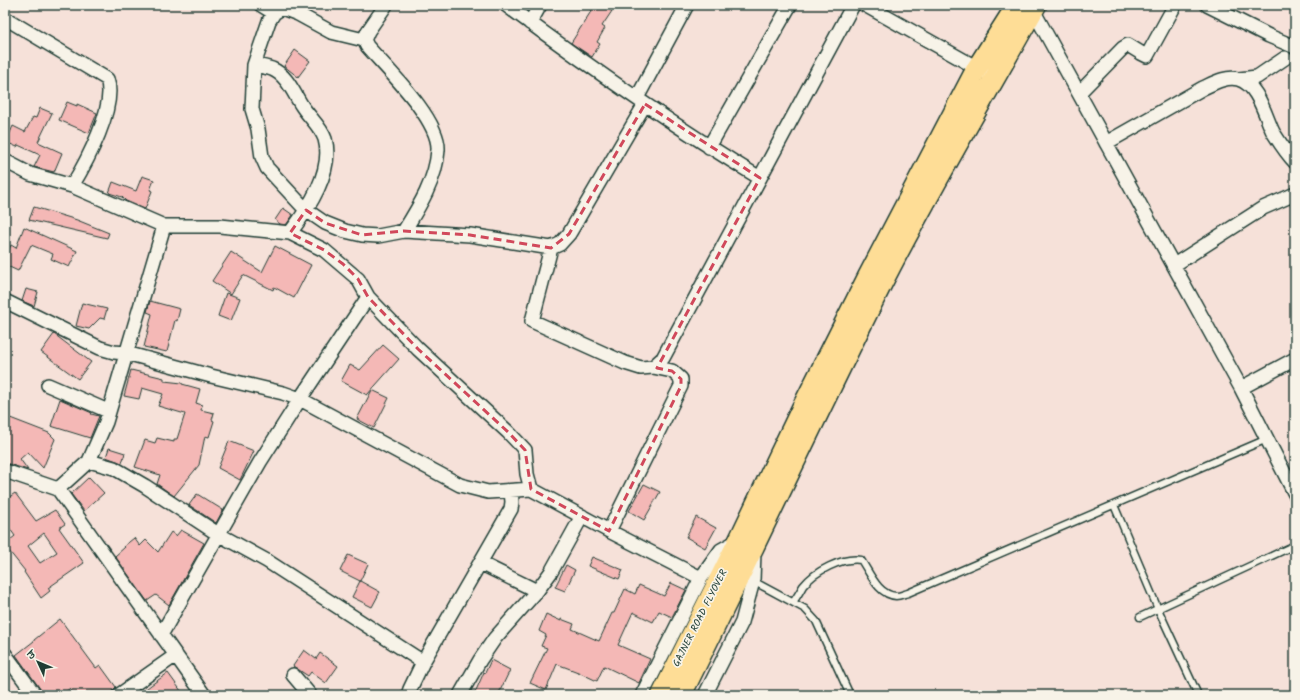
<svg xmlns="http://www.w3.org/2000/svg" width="1300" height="700" font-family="Kalam,'Playpen Sans Deva',sans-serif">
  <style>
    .building { fill: #f4b8b6; stroke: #1f3d34; fill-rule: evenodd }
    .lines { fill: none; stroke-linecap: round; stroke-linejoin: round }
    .lane-casing { stroke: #1f3d34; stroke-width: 9 }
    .street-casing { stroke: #1f3d34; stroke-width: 16 }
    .primary-casing { stroke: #1f3d34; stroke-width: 23 }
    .lane { stroke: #f7f3e8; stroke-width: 6 }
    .street { stroke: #f7f3e8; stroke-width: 13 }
    .primary { stroke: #fedd96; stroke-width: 20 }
    .marked { fill: none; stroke: #d1495b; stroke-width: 3; stroke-dasharray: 8 5; stroke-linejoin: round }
    .labels { text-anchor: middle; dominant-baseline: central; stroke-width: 3.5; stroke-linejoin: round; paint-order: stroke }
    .street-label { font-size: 10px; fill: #1f3d34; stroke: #f7f3e8 }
  </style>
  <rect width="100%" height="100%" fill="#f6e1d9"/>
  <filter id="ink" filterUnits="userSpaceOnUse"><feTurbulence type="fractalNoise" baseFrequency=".025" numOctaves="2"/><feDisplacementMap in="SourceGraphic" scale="8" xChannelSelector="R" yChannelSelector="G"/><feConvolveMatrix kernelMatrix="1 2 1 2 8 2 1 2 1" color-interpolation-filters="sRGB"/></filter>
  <g filter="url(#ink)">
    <path class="building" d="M 595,5 L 601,5 L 612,11 L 602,26 L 605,28 L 597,42 L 600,44 L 592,57 L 571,43 Z
      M 295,50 L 310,61 L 298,77 L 284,66 Z
      M 67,102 L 77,106 L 77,104 L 97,113 L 89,133 L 59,120 Z
      M 40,108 L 52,113 L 38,142 L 62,153 L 54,172 L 34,167 L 40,155 L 18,145 L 17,147 L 6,142 L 13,126 L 25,132 L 33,117 L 36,118 Z
      M 142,176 L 154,180 L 150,190 L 152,191 L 145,209 L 126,201 L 122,197 L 109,193 L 113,182 L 136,191 Z
      M 34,207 L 77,220 L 109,233 L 107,238 L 29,220 Z
      M 283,208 L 293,215 L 286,225 L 280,224 L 275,220 Z
      M 24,227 L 77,251 L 69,267 L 51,259 L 53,254 L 31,245 L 18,271 L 5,265 L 5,258 L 11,245 L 16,248 Z
      M 275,246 L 311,265 L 294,298 L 274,287 L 273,290 L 243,275 L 231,294 L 212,281 L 231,252 L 262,272 Z
      M 26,289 L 38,292 L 34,306 L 22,301 Z
      M 226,293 L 240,298 L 231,321 L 218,316 Z
      M 150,301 L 180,309 L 177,321 L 175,320 L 167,352 L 144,347 L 152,314 L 147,312 Z
      M 82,303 L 107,309 L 104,319 L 100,318 L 89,329 L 76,326 Z
      M 54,334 L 91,362 L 78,379 L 41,352 Z
      M 383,345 L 399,359 L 367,395 L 341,381 L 350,365 L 360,370 Z
      M 131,370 L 164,378 L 164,381 L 182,383 L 182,384 L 200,389 L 196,403 L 202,405 L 201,410 L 214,413 L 212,420 L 214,421 L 209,437 L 205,436 L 199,465 L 174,496 L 157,484 L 160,475 L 135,467 L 145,440 L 155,443 L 157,438 L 174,442 L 174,439 L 177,439 L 185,414 L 158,406 L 163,394 L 142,388 L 139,399 L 124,396 Z
      M 372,390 L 389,398 L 374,428 L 357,419 Z
      M 60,399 L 92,413 L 91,414 L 99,416 L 90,438 L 51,426 Z
      M 5,416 L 49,433 L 55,439 L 43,468 L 28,452 L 20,459 L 28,470 L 5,463 Z
      M 229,441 L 254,451 L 240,480 L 218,468 Z
      M 109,448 L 125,453 L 122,463 L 106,457 Z
      M 89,477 L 104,493 L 84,511 L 71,494 Z
      M 644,484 L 660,492 L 644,520 L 629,511 Z
      M 15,493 L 36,521 L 55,510 L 65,524 L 59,528 L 84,563 L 48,588 L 50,591 L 41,598 L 24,572 L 25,571 L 5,546 L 5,544 L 15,536 L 5,522 L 5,500 ZM 44,533 L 57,552 L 40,563 L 28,546 Z
      M 197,494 L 223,510 L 216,523 L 189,505 Z
      M 696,517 L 716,528 L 705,548 L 686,537 Z
      M 181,530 L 204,543 L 169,605 L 156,595 L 147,601 L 115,556 L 125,547 L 124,546 L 134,538 L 140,546 L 146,540 L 158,552 L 171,532 L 176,536 Z
      M 348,555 L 368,564 L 360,581 L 340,571 Z
      M 592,557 L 623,570 L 619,579 L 588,566 Z
      M 566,565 L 575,570 L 565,591 L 555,587 Z
      M 360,581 L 380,592 L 372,607 L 352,597 Z
      M 671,583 L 686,590 L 672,617 L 659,611 L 653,622 L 633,612 L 618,645 L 650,659 L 639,683 L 604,666 L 597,681 L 578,672 L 557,664 L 546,690 L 530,683 L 547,648 L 541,646 L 546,635 L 539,631 L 546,614 L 561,621 L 561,619 L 574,624 L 572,629 L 599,641 L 612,613 L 614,613 L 625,589 L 635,594 L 639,585 L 664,596 Z
      M 60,619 L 96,668 L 100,665 L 116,687 L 112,691 L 111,695 L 75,695 L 70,688 L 62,695 L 43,695 L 41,690 L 16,655 L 34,641 L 34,640 Z
      M 304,650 L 316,659 L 320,653 L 338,666 L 326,683 L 311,672 L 308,676 L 293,666 Z
      M 491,660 L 510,670 L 498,695 L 474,695 L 484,672 L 485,673 Z
      M 168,673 L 184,695 L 138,695 L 151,685 Z"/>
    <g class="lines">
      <g class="lane-casing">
        <path id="lane" d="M 1114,505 L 1158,609 L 1198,695
          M 753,581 L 805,609 L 816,621 L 850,695
          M 793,602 C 797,597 800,591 803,586 C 815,571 842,557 861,560 C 870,573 878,595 896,596 C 900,596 904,594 908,593 L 1267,439
          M 1140,617 L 1295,545"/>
      </g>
      <g class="street-casing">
        <path id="street" d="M 261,5 L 274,13
          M 386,5 L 368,31 L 364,40 L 367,46 C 387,69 440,120 438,150 C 436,180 419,207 404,231
          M 506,5 C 588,66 672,125 760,178
          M 865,5 L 995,78
          M 1029,5 L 1033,10 L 1241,388 L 1295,494
          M 1207,5 L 1269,36 L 1295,47
          M 5,18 L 107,79 C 117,106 86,163 72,186
          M 530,23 L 540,5
          M 364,40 L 331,32 L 298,14 L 282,8 L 274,13 L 269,21 L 254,65 L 252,109 L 258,129 L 262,157 L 267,168 L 306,210 L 325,223 L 345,231 L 362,235 L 378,236 L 404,231 L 470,235 L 551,248 L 560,244 L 569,234 L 645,104
          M 254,65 C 260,66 266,67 272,69 C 287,75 294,94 302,106 C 309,117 321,127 325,139 C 334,171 308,209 290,233
          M 1239,79 L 1257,77 L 1285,58
          M 1079,93 L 1123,48 L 1128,45 L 1141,53 L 1147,56 L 1175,5
          M 637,98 L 687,5
          M 1106,143 L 1203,88 C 1214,83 1226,76 1238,79 C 1258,84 1265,116 1273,132 C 1280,143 1286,153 1295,162
          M 709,147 L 790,5
          M 5,161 L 30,174 L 72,186 L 164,226 L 220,226 L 290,233 L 324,250 L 358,279 L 368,297 L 418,349 L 508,432 L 525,450 L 527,474 L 531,489 L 609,531 L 701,578
          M 551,248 L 532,321 L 625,363 L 641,368 L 653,367 L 663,358 L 853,5
          M 1174,265 L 1263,208 L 1295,194
          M 5,301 L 100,348 L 114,352 L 126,353 L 211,376 L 283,393 L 300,399 L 460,485 L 488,492 L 531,489
          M 48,385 L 108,411
          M 1241,388 L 1295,359
          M 89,461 L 114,468 L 145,486 L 218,534 L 267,561 L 423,662
          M 5,471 L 58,489 L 204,695
          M 58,489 L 89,461 L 106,422 L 164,226
          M 609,531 L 681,386 L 681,379 L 672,371 L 653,367
          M 480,563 L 537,591
          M 161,635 L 260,462 L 300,399 L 368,297
          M 5,654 L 35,695
          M 293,675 L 310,695
          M 119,695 L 176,655
          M 408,695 L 410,689 L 423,662 L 511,509 L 512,502 L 511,491
          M 460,695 L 480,660 L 495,638 L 537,591 L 551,572 L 582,516
          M 642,695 L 701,578 L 721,550 L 739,540
          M 705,695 L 742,622 L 753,581 L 754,552"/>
      </g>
      <g class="primary-casing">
        <path id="primary" d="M 662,695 L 739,540 L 802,408 L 868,277 L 977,68 L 1017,5
          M 681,695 C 749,559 813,421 881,285 C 929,190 984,98 1036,5"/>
      </g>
      <use href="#lane" class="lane"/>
      <use href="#street" class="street"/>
      <use href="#primary" class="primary"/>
    </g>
  </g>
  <path class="marked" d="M 645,104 L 760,178 L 657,368 L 672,371 L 681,379 L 681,386 L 609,531 L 531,489 L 525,450 L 508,432 L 418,349 L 368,297 L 358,279 L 343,264 L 324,250 L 290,233 L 306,210 L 325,223 L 362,235 L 404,231 L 470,235 L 551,248 L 569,234 Z"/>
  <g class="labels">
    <g class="street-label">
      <text transform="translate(700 618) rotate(-63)">GAJNER ROAD FLYOVER</text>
    </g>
  </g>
  <rect width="1300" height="700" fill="none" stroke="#f7f3e8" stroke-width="20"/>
  <rect x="10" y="10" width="1280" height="680" fill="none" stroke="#1f3d34" stroke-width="1.5" filter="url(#ink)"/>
  <g transform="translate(38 662) rotate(314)" stroke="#f7f3e8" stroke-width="3" paint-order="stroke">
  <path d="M0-3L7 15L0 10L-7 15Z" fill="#1f3d34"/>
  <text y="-6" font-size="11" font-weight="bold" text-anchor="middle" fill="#1f3d34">उ</text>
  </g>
</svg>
